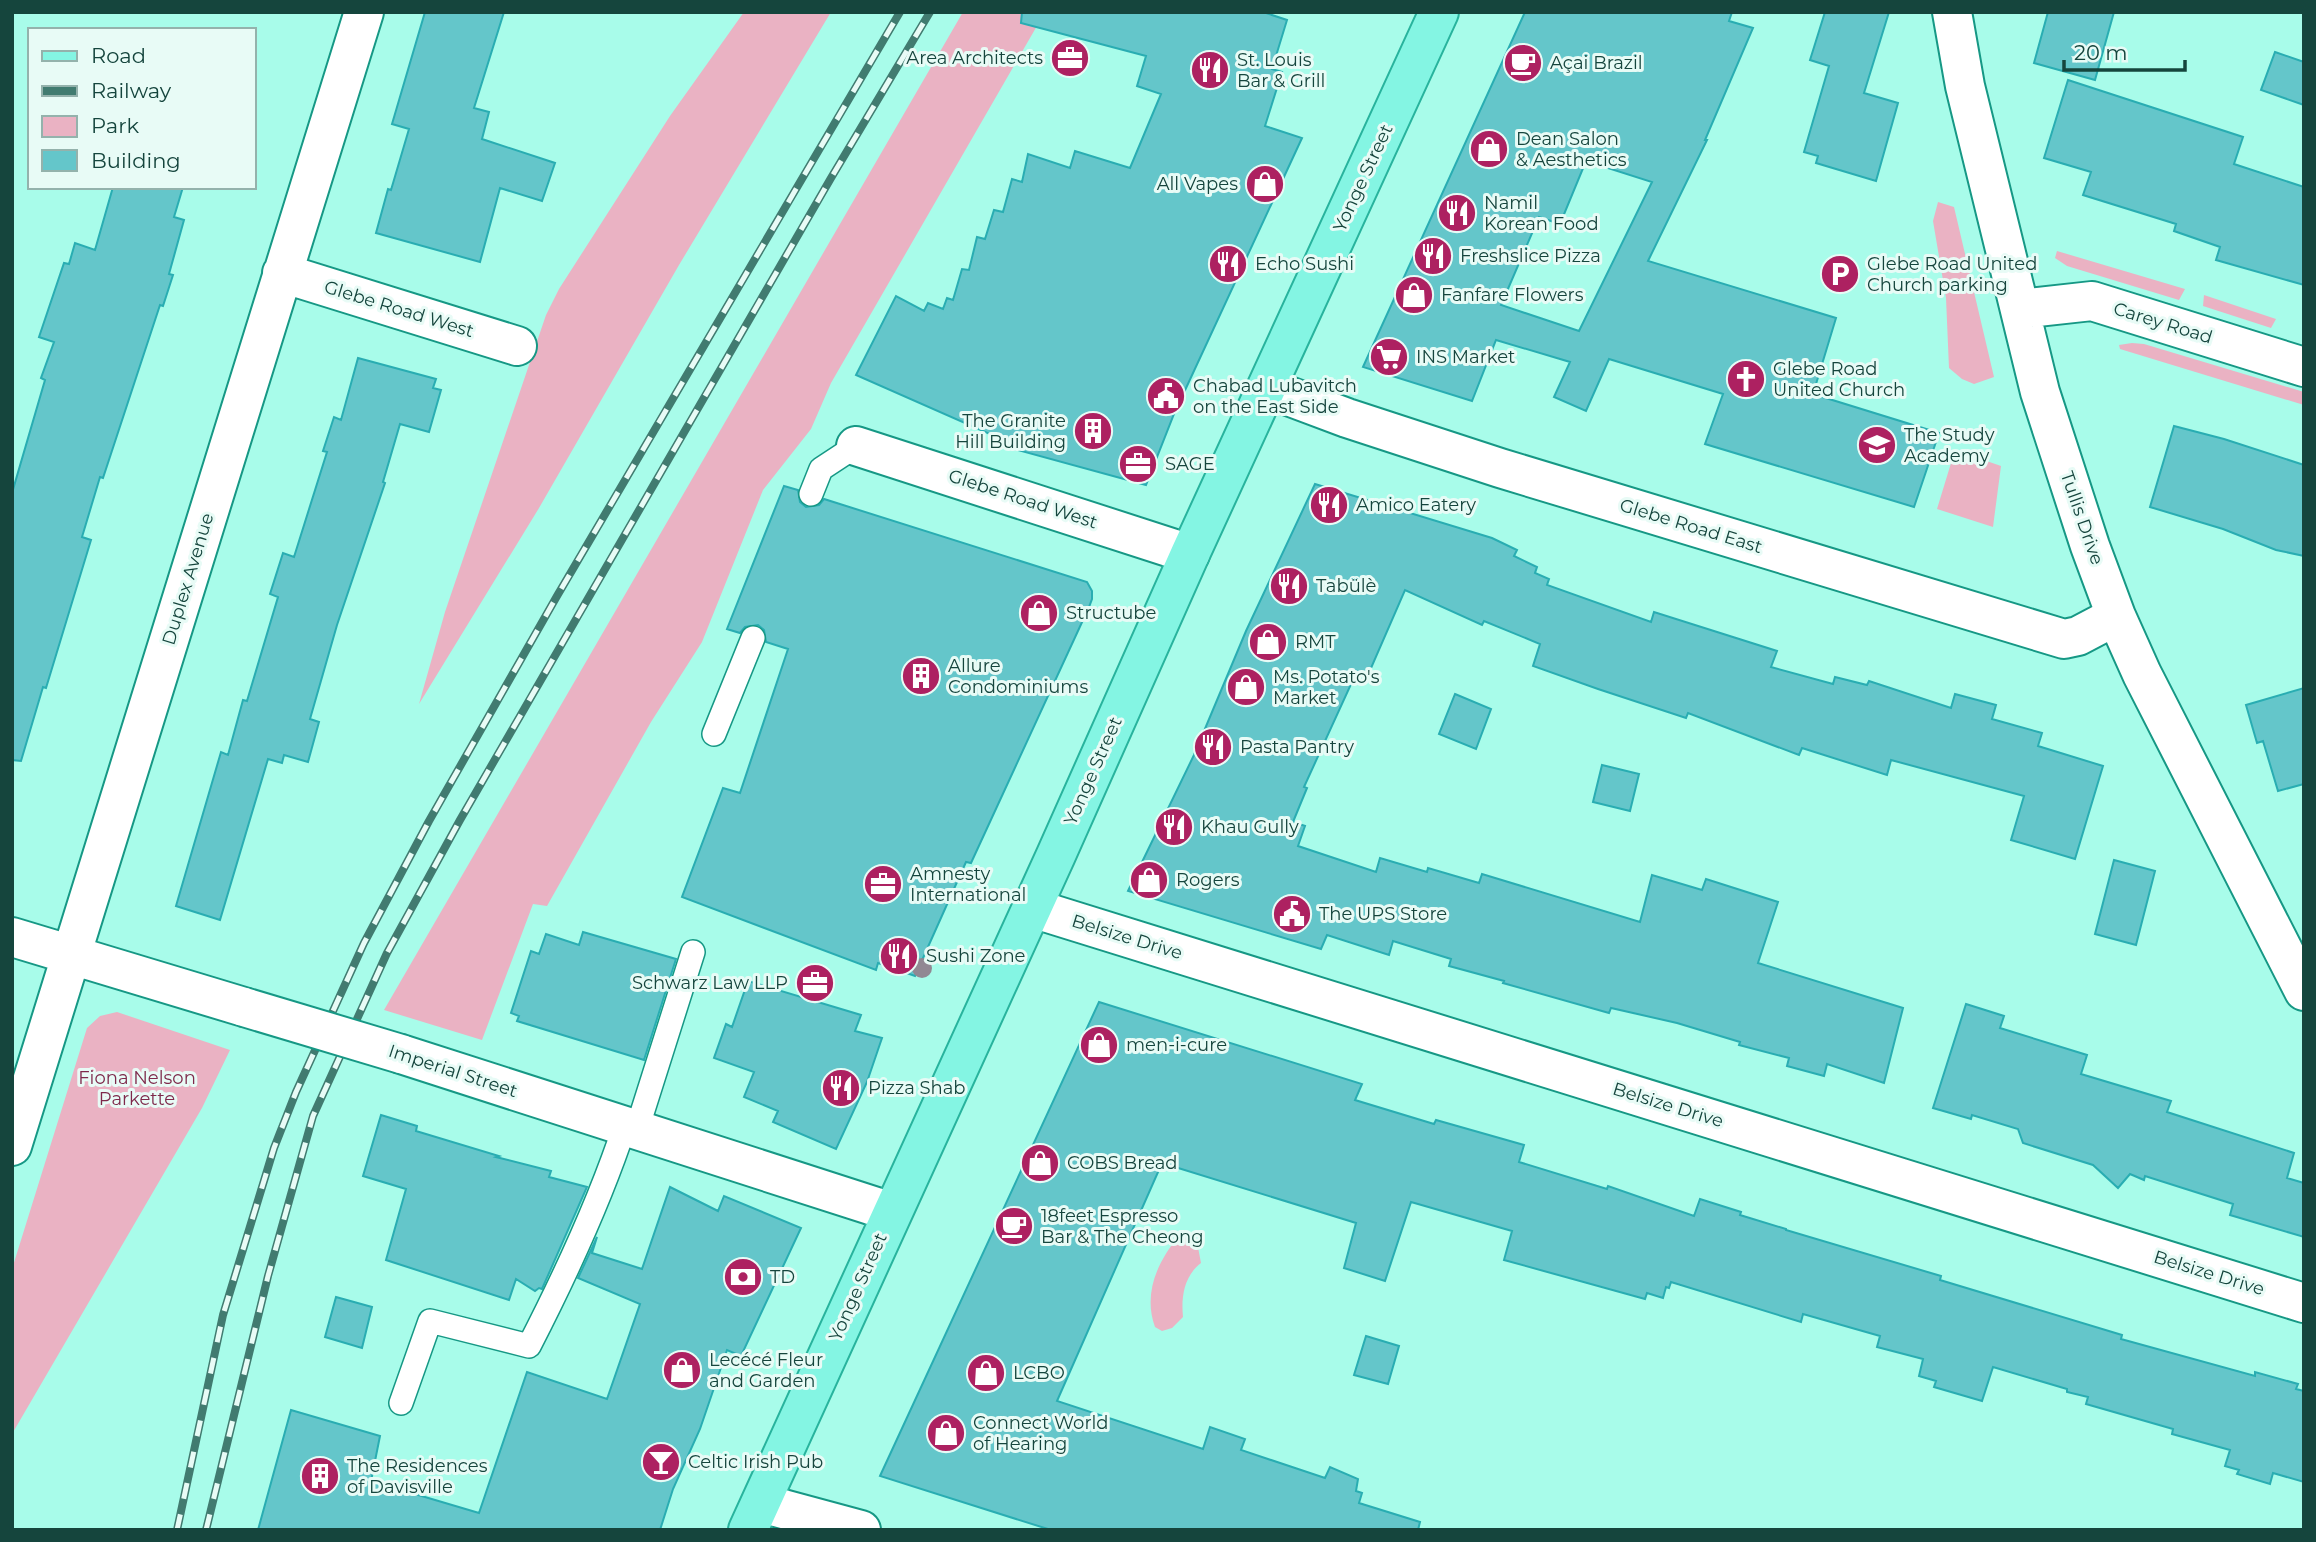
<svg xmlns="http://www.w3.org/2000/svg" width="2316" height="1542" font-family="Montserrat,sans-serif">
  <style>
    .green { fill: #eab2c3 }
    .building { fill: #64c6ca; stroke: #29adb2; stroke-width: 2; fill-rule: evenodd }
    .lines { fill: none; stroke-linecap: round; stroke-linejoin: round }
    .lane-casing { stroke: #169885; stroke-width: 26 }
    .street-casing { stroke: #169885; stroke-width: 42 }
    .primary-casing { stroke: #28b39d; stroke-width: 42 }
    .lane { stroke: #fff; stroke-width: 23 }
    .street { stroke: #fff; stroke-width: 38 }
    .primary { stroke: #84f5e3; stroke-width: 38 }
    .rail-casing { stroke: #417b70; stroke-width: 8 }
    .rail { stroke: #e8fbf6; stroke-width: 5; stroke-dasharray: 16; stroke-linecap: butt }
    .street-bridge-casing { stroke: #169885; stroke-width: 42; stroke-linecap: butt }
    .street-bridge { stroke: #fff; stroke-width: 38 }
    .tree { fill: #918893 }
    .labels { text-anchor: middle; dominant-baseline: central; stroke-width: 6; stroke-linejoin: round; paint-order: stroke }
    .poi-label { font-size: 18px; fill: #15453d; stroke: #e8fbf6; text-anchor: start }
    .street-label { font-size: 18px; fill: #15453d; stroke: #e8fbf6 }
    .park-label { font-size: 18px; fill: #7e294b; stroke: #e8fbf6 }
  </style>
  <rect width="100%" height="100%" fill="#a8fcea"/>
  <path class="green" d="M 744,12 L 831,12 L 679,265 L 539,508 L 419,704 L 445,612 L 546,315 L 559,289 L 670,116 Z
    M 963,12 L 1045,12 L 831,383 L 811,429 L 763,490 L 702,642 L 651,722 L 547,906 L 533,904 L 482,1040 L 384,1010 Z
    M 1938,202 L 1954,207 L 1994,377 L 1974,384 L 1962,379 L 1949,368 L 1946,298 L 1933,221 Z
    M 2057,251 L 2185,289 L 2179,300 L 2067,266 L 2055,258 Z
    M 2204,295 L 2276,319 L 2271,328 L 2203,306 Z
    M 2132,343 L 2144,344 L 2304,392 L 2304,405 L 2120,349 L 2119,345 Z
    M 1955,450 L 2001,466 L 1993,527 L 1937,509 Z
    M 117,1012 L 230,1050 L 202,1108 L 12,1434 L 12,1269 L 87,1028 L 100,1016 Z
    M 1186,1235 L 1197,1242 L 1201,1263 C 1184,1276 1181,1297 1183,1317 L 1172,1328 L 1162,1331 L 1155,1327 C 1143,1294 1157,1262 1179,1236 Z"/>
  <path class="building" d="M 425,12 L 504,12 L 474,108 L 489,112 L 482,139 L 555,163 L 542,201 L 500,188 L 480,262 L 376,233 L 388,189 L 391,190 L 409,129 L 392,124 Z
    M 1022,12 L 1263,12 L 1287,20 L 1272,69 L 1282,72 L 1265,126 L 1302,138 L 1174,414 L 1146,485 L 1014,449 L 1015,445 L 856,375 L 896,296 L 924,311 L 928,303 L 943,309 L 947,298 L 953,300 L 962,269 L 969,270 L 977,237 L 985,239 L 994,210 L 1003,212 L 1012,179 L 1022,182 L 1028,154 L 1070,168 L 1075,151 L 1130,168 L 1161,94 L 1137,86 L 1146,56 L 1021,23 Z
    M 1525,12 L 1732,12 L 1729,21 L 1753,28 L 1705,140 L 1707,140 L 1648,261 L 1836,318 L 1813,394 L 1939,433 L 1914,507 L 1705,444 L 1723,394 L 1609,359 L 1586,411 L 1554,397 L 1570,362 L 1496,340 L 1472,401 L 1363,367 ZM 1586,161 L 1652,182 L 1579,331 L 1501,305 L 1539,217 L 1560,224 Z
    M 1825,12 L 1889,12 L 1864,93 L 1898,103 L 1876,181 L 1816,163 L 1818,156 L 1804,152 L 1829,66 L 1810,60 Z
    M 2048,12 L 2114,12 L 2095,80 L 2034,63 Z
    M 2275,52 L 2304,62 L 2304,105 L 2261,90 Z
    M 2068,80 L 2243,137 L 2234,164 L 2304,187 L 2304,285 L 2216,260 L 2220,247 L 2174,231 L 2176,224 L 2083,195 L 2091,172 L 2044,158 Z
    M 113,187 L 183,187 L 174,217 L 184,220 L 169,274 L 173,275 L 163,306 L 160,305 L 103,478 L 100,477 L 82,537 L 91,540 L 46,688 L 43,687 L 21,761 L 12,760 L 12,493 L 45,380 L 41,378 L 54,342 L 39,337 L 64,263 L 69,264 L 75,243 L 95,250 Z
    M 358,358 L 436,379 L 433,388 L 441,390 L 429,432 L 400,424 L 383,482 L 385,483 L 337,625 L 310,719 L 319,722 L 308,762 L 284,755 L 282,763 L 268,759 L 220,920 L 176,906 L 221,752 L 228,755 L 243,700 L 247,701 L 278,597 L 270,594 L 283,553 L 294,557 L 327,452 L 323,451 L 334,417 L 341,420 Z
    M 2174,426 L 2224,439 L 2304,465 L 2304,556 L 2276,550 L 2223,529 L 2150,507 Z
    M 1315,484 L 1492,538 L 1517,550 L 1514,556 L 1537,567 L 1535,573 L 1549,579 L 1547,585 L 1651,622 L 1654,612 L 1777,651 L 1771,667 L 1833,684 L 1835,677 L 1867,685 L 1869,681 L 1951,708 L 1955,694 L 1996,705 L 1992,719 L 2042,733 L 2038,746 L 2103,766 L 2075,859 L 2011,840 L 2024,796 L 1891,760 L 1887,775 L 1802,748 L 1799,755 L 1688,713 L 1686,718 L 1598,689 L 1533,666 L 1540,644 L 1484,621 L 1482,625 L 1405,590 L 1368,675 L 1357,671 L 1304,787 L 1307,788 L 1293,822 L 1305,826 L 1298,846 L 1376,872 L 1380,858 L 1427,872 L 1428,868 L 1479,883 L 1482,874 L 1640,922 L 1652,875 L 1702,890 L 1706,879 L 1778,902 L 1758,963 L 1903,1008 L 1884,1083 L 1827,1064 L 1824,1076 L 1787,1066 L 1789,1058 L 1739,1045 L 1740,1042 L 1677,1023 L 1611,1008 L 1609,1013 L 1503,983 L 1504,981 L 1449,966 L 1451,959 L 1393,941 L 1389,955 L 1327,935 L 1321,949 L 1128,891 L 1194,755 L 1246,631 Z
    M 784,486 L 798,490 L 800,502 L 806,507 L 819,505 L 824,499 L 1087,582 L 1092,591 L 1092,599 L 1089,607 L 971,863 L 966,862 L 915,976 L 878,963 L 876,970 L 682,897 L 723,788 L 740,793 L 788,649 L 766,642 L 764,630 L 758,625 L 745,627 L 740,633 L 727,629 Z
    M 2304,688 L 2304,784 L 2278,791 L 2263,741 L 2257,743 L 2246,705 Z
    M 1455,694 L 1491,709 L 1476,749 L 1439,734 Z
    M 1602,765 L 1639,774 L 1630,811 L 1593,802 Z
    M 2114,860 L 2155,871 L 2136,945 L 2095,934 Z
    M 583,932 L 676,959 L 644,1060 L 517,1021 L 519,1016 L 511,1013 L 531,951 L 539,954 L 546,934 L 579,945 Z
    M 748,981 L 861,1015 L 855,1031 L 882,1038 L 867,1082 L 836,1149 L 773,1122 L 778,1111 L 744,1097 L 754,1072 L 714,1058 L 726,1024 L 732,1027 Z
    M 1099,1002 L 1362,1084 L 1355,1100 L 1434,1124 L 1436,1120 L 1524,1145 L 1519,1162 L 1607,1189 L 1608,1186 L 1694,1216 L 1700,1199 L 1741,1212 L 1740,1215 L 1786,1229 L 1786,1230 L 1941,1276 L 1940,1280 L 2122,1335 L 2121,1339 L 2255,1376 L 2255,1372 L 2298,1384 L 2296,1389 L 2304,1391 L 2304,1482 L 2273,1473 L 2270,1484 L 2237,1474 L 2239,1470 L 2225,1466 L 2230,1450 L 2172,1434 L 2173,1429 L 2086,1404 L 2088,1397 L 2067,1392 L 2067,1389 L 1993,1367 L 1982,1401 L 1934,1387 L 1936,1381 L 1919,1376 L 1923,1359 L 1877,1347 L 1880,1336 L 1803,1314 L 1801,1322 L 1671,1282 L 1669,1288 L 1666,1287 L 1663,1298 L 1647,1293 L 1645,1299 L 1504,1260 L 1512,1231 L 1411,1202 L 1385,1281 L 1344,1268 L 1356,1223 L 1162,1163 L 1057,1401 L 1203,1449 L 1210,1427 L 1245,1439 L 1241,1450 L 1325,1478 L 1330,1467 L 1358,1479 L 1356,1491 L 1362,1493 L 1359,1503 L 1420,1522 L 1418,1530 L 1051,1530 L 880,1476 Z
    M 1966,1004 L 2004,1016 L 2000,1028 L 2087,1055 L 2081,1074 L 2171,1101 L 2167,1112 L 2294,1153 L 2287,1178 L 2304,1183 L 2304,1237 L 2230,1215 L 2233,1204 L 2145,1176 L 2144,1180 L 2130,1174 L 2118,1188 L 2093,1165 L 2023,1143 L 2018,1129 L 1972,1115 L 1971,1119 L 1933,1108 Z
    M 381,1115 L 417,1126 L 416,1131 L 499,1156 L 496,1157 L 551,1171 L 549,1177 L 587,1187 L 542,1289 L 539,1288 L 535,1291 L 516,1279 L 509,1300 L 386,1260 L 406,1189 L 363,1176 Z
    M 670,1187 L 718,1211 L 724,1196 L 801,1228 L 741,1356 L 727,1350 L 700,1429 L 673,1489 L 660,1530 L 258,1530 L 291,1410 L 380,1436 L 371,1481 L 479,1513 L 527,1372 L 607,1399 L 640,1304 L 578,1278 L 597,1237 L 592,1253 L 642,1269 Z
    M 336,1297 L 372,1307 L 362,1348 L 325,1337 Z
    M 1366,1336 L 1399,1346 L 1388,1384 L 1354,1375 Z"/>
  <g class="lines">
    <g class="lane-casing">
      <path id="lane" d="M 811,494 L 821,469 L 856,446
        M 714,734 L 753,638
        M 637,1129 L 693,952
        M 401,1403 L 430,1321 L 529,1346 C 565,1276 600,1201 625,1125"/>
    </g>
    <g class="street-casing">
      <path id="street" d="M 1952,12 L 1965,86 L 2040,392 L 2090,546 L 2116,616 L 2142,674 L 2304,991
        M 282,273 L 517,346
        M 2020,309 L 2092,301 L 2304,367
        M 1267,388 L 1347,418 L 1500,468 L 2064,639 L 2078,636 L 2116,616
        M 856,446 L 1190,554
        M 1032,908 L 2304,1303
        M 12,937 L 244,1007
        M 401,1054 L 892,1212
        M 12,1146 L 364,12
        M 761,1503 L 861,1530"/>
    </g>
    <g class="primary-casing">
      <path id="primary" d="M 748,1530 L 1056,855 L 1190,554 L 1439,12"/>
    </g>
    <use href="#lane" class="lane"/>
    <use href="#street" class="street"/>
    <use href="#primary" class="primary"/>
    <g class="rail-casing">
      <path id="rail" d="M 177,1530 L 223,1315 L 274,1148 L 296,1092 L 364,943 L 429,821 L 557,596 L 900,12
        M 206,1530 L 268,1276 L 313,1116 L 387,953 L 460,820 L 831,178 L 930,12"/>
    </g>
    <use href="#rail" class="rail"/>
    <g class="street-bridge-casing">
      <path id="street-bridge" d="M 244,1007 L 401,1054"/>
    </g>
    <use href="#street-bridge" class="street-bridge"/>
  </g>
  <circle class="tree" cx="922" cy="968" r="10"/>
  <defs>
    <g id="office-disc" transform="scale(2.0125)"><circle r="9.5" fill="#ad2161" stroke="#e8fbf6"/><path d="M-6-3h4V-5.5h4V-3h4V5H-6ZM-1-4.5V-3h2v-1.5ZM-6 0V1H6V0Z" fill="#fff"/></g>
    <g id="cafe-disc" transform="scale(2.0125)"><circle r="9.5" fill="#ad2161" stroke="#e8fbf6"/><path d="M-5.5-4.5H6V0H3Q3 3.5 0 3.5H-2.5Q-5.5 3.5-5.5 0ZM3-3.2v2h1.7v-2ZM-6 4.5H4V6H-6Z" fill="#fff"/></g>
    <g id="restaurant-disc" transform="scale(2.0125)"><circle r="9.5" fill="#ad2161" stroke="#e8fbf6"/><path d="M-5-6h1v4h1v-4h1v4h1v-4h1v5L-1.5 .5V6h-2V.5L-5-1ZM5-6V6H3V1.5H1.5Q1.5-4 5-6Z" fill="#fff"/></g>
    <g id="shop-disc" transform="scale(2.0125)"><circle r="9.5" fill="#ad2161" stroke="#e8fbf6"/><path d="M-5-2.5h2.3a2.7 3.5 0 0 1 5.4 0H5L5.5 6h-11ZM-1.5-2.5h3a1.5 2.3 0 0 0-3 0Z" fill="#fff"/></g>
    <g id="parking-disc" transform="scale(2.0125)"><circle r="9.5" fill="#ad2161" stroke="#e8fbf6"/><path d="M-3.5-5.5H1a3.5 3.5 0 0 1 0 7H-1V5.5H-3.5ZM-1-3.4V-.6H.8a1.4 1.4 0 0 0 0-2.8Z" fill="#fff"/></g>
    <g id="supermarket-disc" transform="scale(2.0125)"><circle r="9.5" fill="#ad2161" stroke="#e8fbf6"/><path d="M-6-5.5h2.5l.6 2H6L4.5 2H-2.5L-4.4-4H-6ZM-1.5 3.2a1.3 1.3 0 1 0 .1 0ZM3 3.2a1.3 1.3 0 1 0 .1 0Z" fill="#fff"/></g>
    <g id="church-disc" transform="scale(2.0125)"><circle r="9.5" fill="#ad2161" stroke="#e8fbf6"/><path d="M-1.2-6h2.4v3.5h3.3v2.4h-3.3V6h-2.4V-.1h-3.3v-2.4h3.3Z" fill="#fff"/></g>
    <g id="civic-disc" transform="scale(2.0125)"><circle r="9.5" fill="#ad2161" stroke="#e8fbf6"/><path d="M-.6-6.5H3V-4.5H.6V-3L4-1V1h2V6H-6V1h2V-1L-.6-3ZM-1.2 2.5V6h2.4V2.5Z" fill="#fff"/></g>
    <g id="building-disc" transform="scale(2.0125)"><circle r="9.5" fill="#ad2161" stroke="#e8fbf6"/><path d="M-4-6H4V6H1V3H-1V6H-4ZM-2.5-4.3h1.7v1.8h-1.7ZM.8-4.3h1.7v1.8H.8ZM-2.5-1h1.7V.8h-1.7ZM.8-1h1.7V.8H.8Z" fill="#fff"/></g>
    <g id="school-disc" transform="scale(2.0125)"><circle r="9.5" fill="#ad2161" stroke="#e8fbf6"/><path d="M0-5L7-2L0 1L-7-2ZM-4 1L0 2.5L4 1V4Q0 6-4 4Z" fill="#fff"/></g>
    <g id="bank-disc" transform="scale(2.0125)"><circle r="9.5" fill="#ad2161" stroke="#e8fbf6"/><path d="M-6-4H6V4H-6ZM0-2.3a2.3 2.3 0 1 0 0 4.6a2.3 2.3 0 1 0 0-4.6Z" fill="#fff"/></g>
    <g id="bar-disc" transform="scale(2.0125)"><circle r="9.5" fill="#ad2161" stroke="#e8fbf6"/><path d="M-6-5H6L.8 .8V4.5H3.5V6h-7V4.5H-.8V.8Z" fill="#fff"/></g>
  </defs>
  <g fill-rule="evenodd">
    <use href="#office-disc" x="1070" y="58"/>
    <use href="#cafe-disc" x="1523" y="63"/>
    <use href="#restaurant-disc" x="1210" y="70"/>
    <use href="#shop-disc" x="1489" y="149"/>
    <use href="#shop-disc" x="1265" y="184"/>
    <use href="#restaurant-disc" x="1457" y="213"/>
    <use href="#restaurant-disc" x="1433" y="256"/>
    <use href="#restaurant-disc" x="1228" y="264"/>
    <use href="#parking-disc" x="1840" y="274"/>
    <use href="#shop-disc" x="1414" y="295"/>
    <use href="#supermarket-disc" x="1389" y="357"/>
    <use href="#church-disc" x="1746" y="379"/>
    <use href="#civic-disc" x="1166" y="396"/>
    <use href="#building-disc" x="1093" y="431"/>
    <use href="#school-disc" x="1877" y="445"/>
    <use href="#office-disc" x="1138" y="464"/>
    <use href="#restaurant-disc" x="1329" y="505"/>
    <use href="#restaurant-disc" x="1289" y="586"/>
    <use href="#shop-disc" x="1039" y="613"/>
    <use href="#shop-disc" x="1268" y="642"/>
    <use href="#building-disc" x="921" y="676"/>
    <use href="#shop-disc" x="1246" y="687"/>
    <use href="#restaurant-disc" x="1213" y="747"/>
    <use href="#restaurant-disc" x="1174" y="827"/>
    <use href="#shop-disc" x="1149" y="880"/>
    <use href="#office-disc" x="883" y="884"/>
    <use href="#civic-disc" x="1292" y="914"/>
    <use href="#restaurant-disc" x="899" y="956"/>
    <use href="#office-disc" x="815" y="983"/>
    <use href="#shop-disc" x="1099" y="1045"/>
    <use href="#restaurant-disc" x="841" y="1088"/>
    <use href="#shop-disc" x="1040" y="1163"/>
    <use href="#cafe-disc" x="1014" y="1226"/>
    <use href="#bank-disc" x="743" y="1277"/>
    <use href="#shop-disc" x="682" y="1370"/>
    <use href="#shop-disc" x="986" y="1373"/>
    <use href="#shop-disc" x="946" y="1433"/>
    <use href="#bar-disc" x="661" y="1462"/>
    <use href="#building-disc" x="320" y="1476"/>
  </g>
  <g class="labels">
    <g class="poi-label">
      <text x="1043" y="58" text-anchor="end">Area Architects</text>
      <text x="1237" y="60">St. Louis<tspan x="1237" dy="21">Bar &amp; Grill</tspan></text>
      <text x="1550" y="63">Açai Brazil</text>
      <text x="1516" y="139">Dean Salon<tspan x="1516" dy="21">&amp; Aesthetics</tspan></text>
      <text x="1238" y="184" text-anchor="end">All Vapes</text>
      <text x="1484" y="203">Namil<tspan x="1484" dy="21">Korean Food</tspan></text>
      <text x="1460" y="256">Freshslice Pizza</text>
      <text x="1255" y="264">Echo Sushi</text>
      <text x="1867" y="264">Glebe Road United<tspan x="1867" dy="21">Church parking</tspan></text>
      <text x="1441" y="295">Fanfare Flowers</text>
      <text x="1416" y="357">INS Market</text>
      <text x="1773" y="369">Glebe Road<tspan x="1773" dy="21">United Church</tspan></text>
      <text x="1193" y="386">Chabad Lubavitch<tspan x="1193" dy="21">on the East Side</tspan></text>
      <text x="1066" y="421" text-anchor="end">The Granite<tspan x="1066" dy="21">Hill Building</tspan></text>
      <text x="1904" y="435">The Study<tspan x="1904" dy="21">Academy</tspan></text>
      <text x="1165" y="464">SAGE</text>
      <text x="1356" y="505">Amico Eatery</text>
      <text x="1316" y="586">Tabülè</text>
      <text x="1066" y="613">Structube</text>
      <text x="1295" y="642">RMT</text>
      <text x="948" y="666">Allure<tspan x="948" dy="21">Condominiums</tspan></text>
      <text x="1273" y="677">Ms. Potato's<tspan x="1273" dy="21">Market</tspan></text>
      <text x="1240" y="747">Pasta Pantry</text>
      <text x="1201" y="827">Khau Gully</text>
      <text x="910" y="874">Amnesty<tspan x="910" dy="21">International</tspan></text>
      <text x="1176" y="880">Rogers</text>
      <text x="1319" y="914">The UPS Store</text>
      <text x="926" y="956">Sushi Zone</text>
      <text x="788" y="983" text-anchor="end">Schwarz Law LLP</text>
      <text x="1126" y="1045">men-i-cure</text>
      <text x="868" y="1088">Pizza Shab</text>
      <text x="1067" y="1163">COBS Bread</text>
      <text x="1041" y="1216">18feet Espresso<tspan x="1041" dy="21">Bar &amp; The Cheong</tspan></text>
      <text x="770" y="1277">TD</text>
      <text x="709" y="1360">Lecécé Fleur<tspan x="709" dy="21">and Garden</tspan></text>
      <text x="1013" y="1373">LCBO</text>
      <text x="973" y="1423">Connect World<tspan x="973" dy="21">of Hearing</tspan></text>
      <text x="688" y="1462">Celtic Irish Pub</text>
      <text x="347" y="1466">The Residences<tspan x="347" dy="21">of Davisville</tspan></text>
    </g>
    <g class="street-label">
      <text transform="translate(1363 178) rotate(-65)">Yonge Street</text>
      <text transform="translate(399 309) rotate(17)">Glebe Road West</text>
      <text transform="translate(2163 323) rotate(17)">Carey Road</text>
      <text transform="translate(1023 499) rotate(18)">Glebe Road West</text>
      <text transform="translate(2082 518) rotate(71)">Tullis Drive</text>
      <text transform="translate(1691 526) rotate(17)">Glebe Road East</text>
      <text transform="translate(188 579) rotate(-73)">Duplex Avenue</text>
      <text transform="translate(1093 771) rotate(-66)">Yonge Street</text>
      <text transform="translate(1127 937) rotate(17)">Belsize Drive</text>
      <text transform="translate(453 1071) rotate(18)">Imperial Street</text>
      <text transform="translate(1668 1105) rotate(17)">Belsize Drive</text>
      <text transform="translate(2209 1273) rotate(17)">Belsize Drive</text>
      <text transform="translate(858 1287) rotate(-66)">Yonge Street</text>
    </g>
    <g class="park-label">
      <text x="137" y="1078">Fiona Nelson<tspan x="137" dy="21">Parkette</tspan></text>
    </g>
  </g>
  <rect width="2316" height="1542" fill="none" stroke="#15453d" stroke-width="28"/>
  <rect x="28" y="28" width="228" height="161" fill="#e8fbf6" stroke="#94b2ac" stroke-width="2"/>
  <rect x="42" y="51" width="35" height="10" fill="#84f5e3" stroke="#94b2ac" stroke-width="2"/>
  <text x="91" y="63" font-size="21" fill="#15453d">Road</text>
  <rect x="42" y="86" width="35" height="10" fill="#417b70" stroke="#94b2ac" stroke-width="2"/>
  <text x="91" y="98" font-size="21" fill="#15453d">Railway</text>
  <rect x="42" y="116" width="35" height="21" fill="#eab2c3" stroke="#94b2ac" stroke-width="2"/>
  <text x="91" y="133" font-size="21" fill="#15453d">Park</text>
  <rect x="42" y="150" width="35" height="21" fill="#64c6ca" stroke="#94b2ac" stroke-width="2"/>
  <text x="91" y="168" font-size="21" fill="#15453d">Building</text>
  <path d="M2064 60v10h121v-10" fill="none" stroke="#15453d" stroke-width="3.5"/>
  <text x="2074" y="60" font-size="21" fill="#15453d" stroke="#e8fbf6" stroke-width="5" paint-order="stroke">20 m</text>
</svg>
